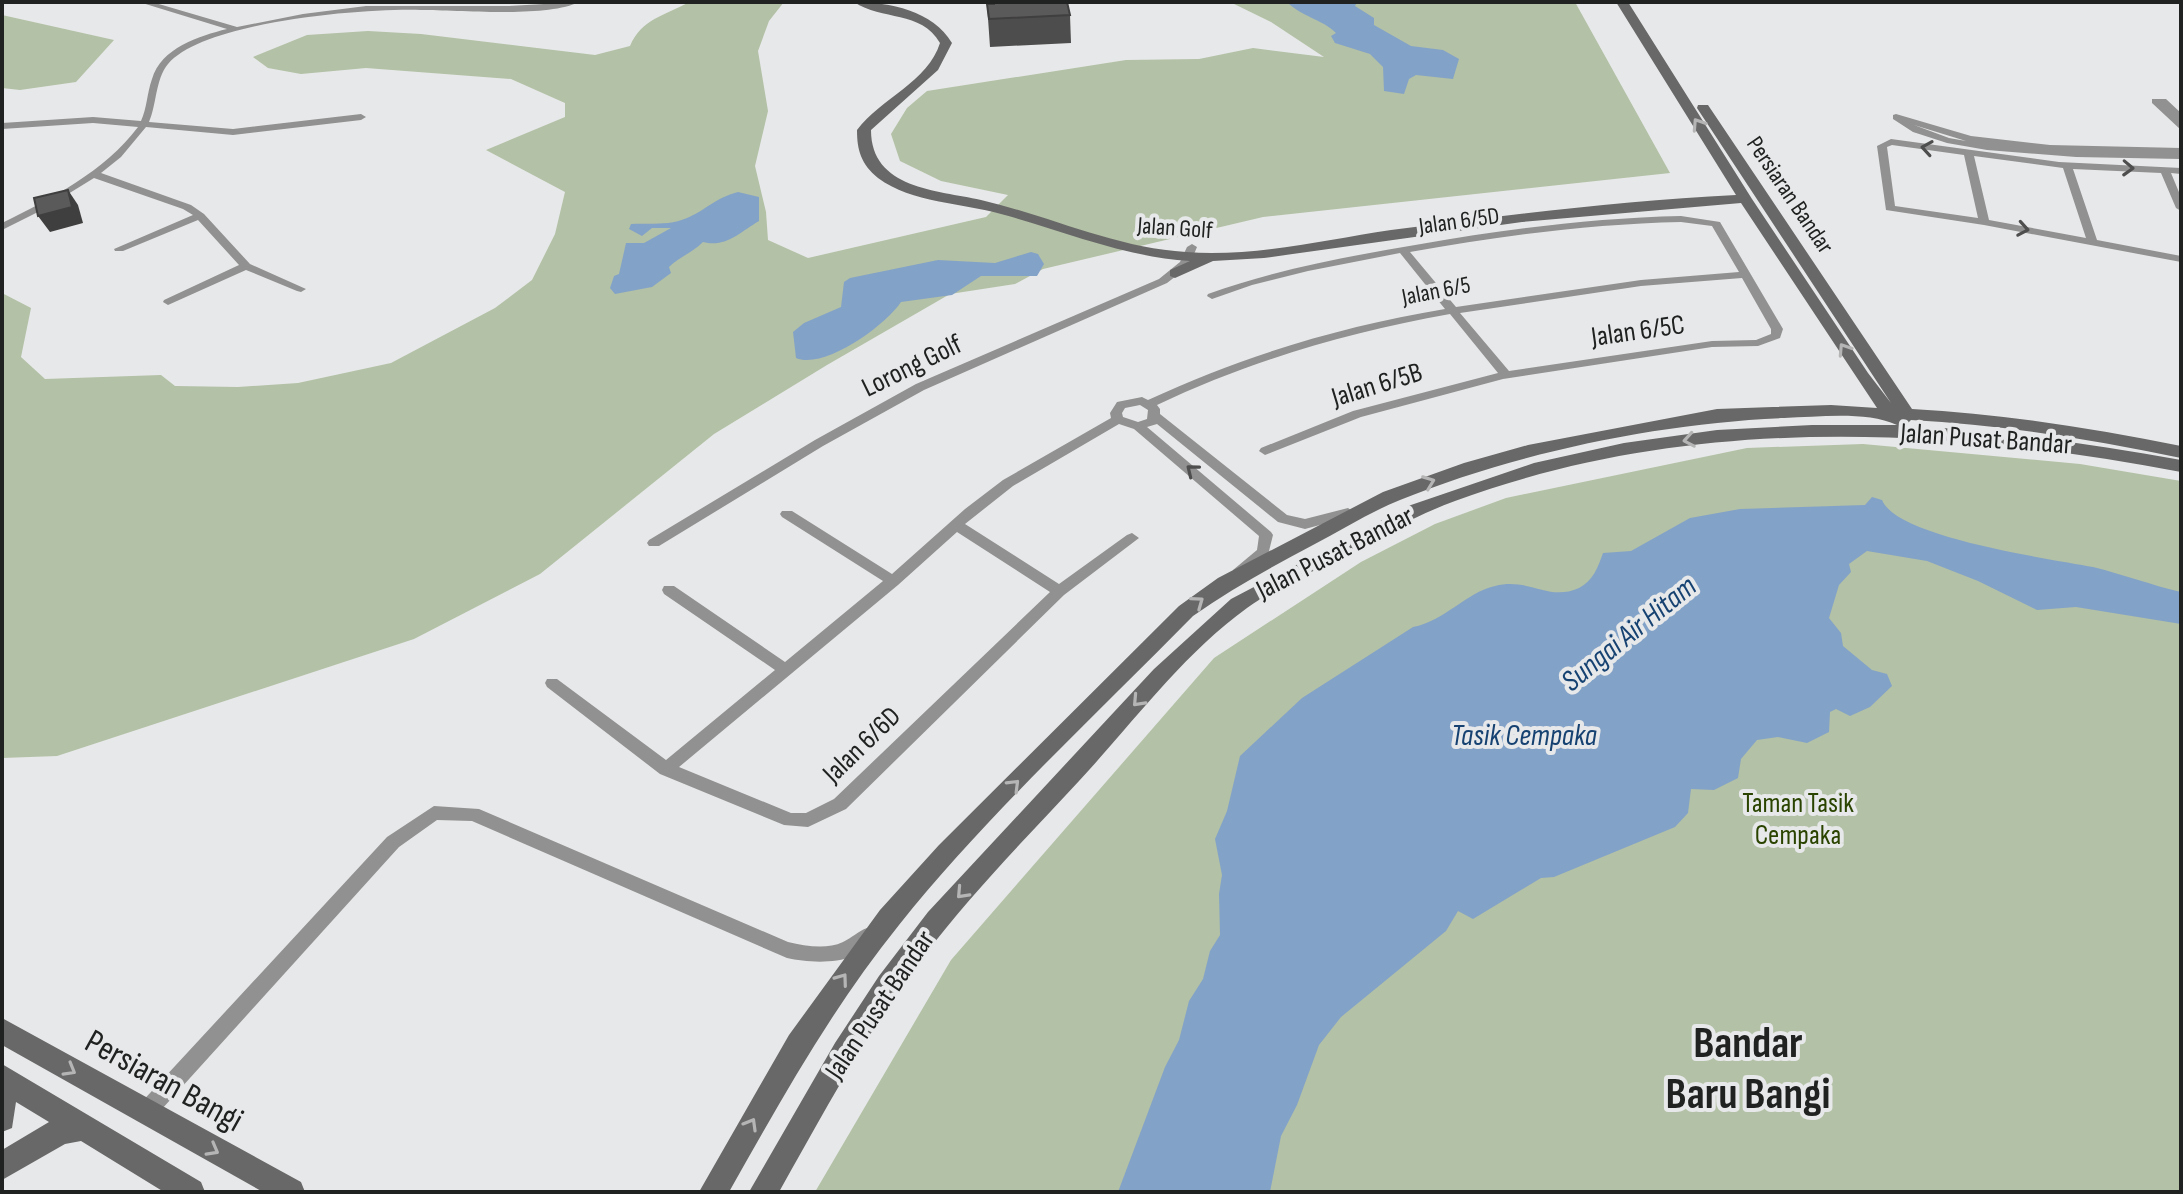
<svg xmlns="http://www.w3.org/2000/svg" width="2183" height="1194" font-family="'Sofia Sans Condensed',sans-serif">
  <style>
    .green { fill: #b3c1a6 }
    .water { fill: #83a2c7 }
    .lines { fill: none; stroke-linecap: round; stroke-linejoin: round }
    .street { fill: #929191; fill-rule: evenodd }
    .secondary { fill: #696868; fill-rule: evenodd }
    .wall { fill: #4e4d4d }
    .shaded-wall { fill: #403f3f }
    .building { fill: #5b5a5a; stroke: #403f3f; stroke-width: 2 }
    .oneway { stroke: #b5b5b5 }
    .oneway2 { stroke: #4e4e4e }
    .labels { text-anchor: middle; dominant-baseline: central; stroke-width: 8; stroke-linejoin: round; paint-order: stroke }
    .far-street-label { font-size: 24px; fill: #202121; stroke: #e7e8e9 }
    .street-label { font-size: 28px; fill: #202121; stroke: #e7e8e9 }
    .park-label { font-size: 28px; fill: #2a4400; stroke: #e7e8e9 }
    .water-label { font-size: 30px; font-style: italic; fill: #164272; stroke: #e7e8e9 }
    .near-street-label { font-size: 34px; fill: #202121; stroke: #e7e8e9 }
    .near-district-label { font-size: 44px; font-weight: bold; fill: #202121; stroke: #e7e8e9 }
  </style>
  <rect width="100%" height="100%" fill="#e7e8e9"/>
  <path class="green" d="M 689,2 L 784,2 L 769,21 L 758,51 L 768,111 L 755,166 L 766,212 L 768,240 L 808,258 L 986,217 L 1008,195 L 941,181 L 900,161 L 891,134 L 907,108 L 927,91 L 1126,60 L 1199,59 L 1253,48 L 1324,57 L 1271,22 L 1230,2 L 1575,2 L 1670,173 L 1263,217 L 1043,269 L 1015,284 L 950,294 L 827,365 L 714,434 L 540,574 L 414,639 L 57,756 L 2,758 L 2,293 L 31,308 L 21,357 L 45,379 L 161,375 L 175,386 L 238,387 L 298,383 L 391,363 L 495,308 L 532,280 L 555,234 L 565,192 L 486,150 L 565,117 L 565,103 L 511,79 L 366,68 L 301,74 L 268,68 L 253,57 L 307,35 L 368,31 L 421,34 L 595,55 L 630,46 C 642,18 665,16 689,2 Z
    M 2,15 L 114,40 L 76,82 L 20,90 L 2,88 Z
    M 1863,444 L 2080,464 L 2181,481 L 2181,1192 L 815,1192 L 951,960 L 1214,658 L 1361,562 L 1435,524 L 1506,498 L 1747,448 Z"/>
  <path class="water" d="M 1287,2 L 1357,2 L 1355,6 L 1374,18 L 1374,25 L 1411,46 L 1443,50 L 1459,59 L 1453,79 L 1416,75 L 1409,79 L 1404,94 L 1384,91 L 1383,67 L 1370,54 L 1335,43 L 1331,36 L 1336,33 C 1322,19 1302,17 1287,2 Z
    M 738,192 L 759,197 L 759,221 C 740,232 726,248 703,242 C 692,253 679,257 669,267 L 671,273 L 652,287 L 615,294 L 610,288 L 614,276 L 619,274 L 626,243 L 644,243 L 671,228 L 652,228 L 642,236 L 629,229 L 631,224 C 650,223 668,226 687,218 C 706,210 715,198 738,192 Z
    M 1031,252 L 1038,254 L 1044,264 L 1037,276 L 981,276 L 952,295 L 901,302 C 885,326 824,370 796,358 L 793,332 L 804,323 L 841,307 L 844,282 L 850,278 L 938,260 L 995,263 Z
    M 1872,497 L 1882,500 C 1897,538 2052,559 2093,567 C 2122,574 2151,585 2181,592 L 2181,624 L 2076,607 L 2037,610 L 1978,581 L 1927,561 L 1867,551 L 1849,564 L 1851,572 L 1839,585 L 1829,618 L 1841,633 L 1843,646 L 1872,670 L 1887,674 L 1892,686 L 1870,707 L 1850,716 L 1836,709 L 1830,712 L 1829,732 L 1807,743 L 1778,737 L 1757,740 L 1741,759 L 1738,778 L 1714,790 L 1691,789 L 1688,813 L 1675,827 L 1554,877 L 1541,878 L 1473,919 L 1458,911 L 1446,931 L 1341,1017 L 1319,1045 L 1297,1105 L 1281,1136 L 1270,1192 L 1118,1192 L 1165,1067 L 1179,1040 L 1189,1001 L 1203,979 L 1210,951 L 1220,935 L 1219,894 L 1222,875 L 1215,839 L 1227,811 L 1240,756 L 1302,698 L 1413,627 C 1445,621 1465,593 1495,586 C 1529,577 1548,602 1579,588 C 1593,581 1598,567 1603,553 L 1631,551 L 1690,518 L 1740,509 L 1865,505 Z"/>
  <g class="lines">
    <path class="street" d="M 139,2 L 152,2 L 237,27 L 303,14 L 366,6 L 509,6 L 579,2 C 547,18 459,10 421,10 C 366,8 204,21 168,64 C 155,80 157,104 149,122 L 233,129 L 361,114 L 366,117 L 361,120 L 233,135 L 146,127 L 121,157 L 101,173 L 191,205 L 204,214 L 250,264 L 306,289 L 301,292 L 297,291 L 246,270 L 168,305 L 163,302 L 164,300 L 239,265 L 198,220 L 123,251 L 115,251 L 114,249 L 193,215 L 183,209 L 94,178 L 42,210 L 2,230 L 2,223 C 51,199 105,171 138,127 L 93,123 L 2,129 L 2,123 L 93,117 L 141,121 C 147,108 147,93 152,79 C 161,48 199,36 227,29 Z
      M 2152,99 L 2166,99 L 2181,113 L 2181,130 L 2152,103 Z
      M 1896,114 L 1971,136 L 2050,145 L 2181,148 L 2181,159 L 2076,157 L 1987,150 L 1947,143 L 1913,132 L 1893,119 L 1893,115 ZM 1914,125 L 1966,141 L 1949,138 Z
      M 1891,139 L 2059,162 L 2181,168 L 2181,174 L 2171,173 L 2181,197 L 2181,211 L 2176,208 L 2161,173 L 2073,169 L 2097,240 L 2181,256 L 2181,262 L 1984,225 L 1886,210 L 1877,146 ZM 1892,145 L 1964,155 L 1978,218 L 1895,206 L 1887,147 ZM 1974,156 L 2063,168 L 2086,238 L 1989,220 Z
      M 1681,216 L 1720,222 L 1783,329 L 1780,338 L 1758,346 L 1712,347 L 1503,379 L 1361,417 L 1265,455 L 1259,451 L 1261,448 L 1353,411 L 1498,373 L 1450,314 C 1348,332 1250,361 1157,405 L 1160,409 L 1160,414 L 1287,515 L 1305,519 L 1348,508 L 1355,513 L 1353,516 L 1305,529 L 1278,522 L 1157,424 L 1147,427 L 1271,532 L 1273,535 L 1268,555 L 1245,574 L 1235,574 L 1233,570 L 1257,550 L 1259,536 L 1134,429 L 1119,424 L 1013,486 L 965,524 L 1059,584 L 1127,535 L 1132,533 L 1139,538 L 1064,595 L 846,809 L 808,827 L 784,825 L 660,774 L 547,687 L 545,683 L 547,679 L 557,679 L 666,760 L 775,670 L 664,594 L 662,590 L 664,586 L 674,586 L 785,662 L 883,581 L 782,517 L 780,514 L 782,511 L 792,511 L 892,574 L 965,509 L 1003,480 L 1111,418 L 1110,413 L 1117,402 L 1142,397 L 1148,400 C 1243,356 1342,326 1445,309 L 1400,253 L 1308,271 L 1252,285 L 1212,299 L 1207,296 L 1208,294 C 1277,269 1350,256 1421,244 C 1507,229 1594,218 1681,216 ZM 1681,222 L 1712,226 L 1739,272 L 1641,280 L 1456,307 L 1410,252 C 1500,236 1590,224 1681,222 ZM 1742,278 L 1771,329 L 1771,334 L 1756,340 L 1712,341 L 1509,371 L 1460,313 L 1641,286 ZM 1140,405 L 1148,410 L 1147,419 L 1138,422 L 1123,417 L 1122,413 L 1125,408 ZM 957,532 L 1050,592 L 834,799 L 806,813 L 791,813 L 679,767 L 898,585 Z
      M 1192,244 L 1197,247 L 1189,266 L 1167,283 L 924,390 L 823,446 L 659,546 L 649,546 L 647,543 L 649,540 L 815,440 L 916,384 L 1159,279 L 1180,262 L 1187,247 Z
      M 434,806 L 479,809 L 788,942 C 806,946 826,950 843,942 C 852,938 858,931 867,928 L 873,930 L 876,936 C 862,966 814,964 787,958 L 472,821 L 437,820 L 399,847 L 152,1120 L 145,1123 L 138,1120 L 135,1113 L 138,1106 L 387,837 Z"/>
    <path class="secondary" d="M 854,2 C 890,2 933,11 952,43 L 938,70 L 871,130 C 871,189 937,190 981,200 C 1050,216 1115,248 1186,252 C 1255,257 1324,240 1391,230 C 1506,215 1620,201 1736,195 L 1616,2 L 1628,2 L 1752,199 L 1868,373 L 1891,403 L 1697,108 L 1698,105 L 1708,105 L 1912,409 C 2003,414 2092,428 2181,446 L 2181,458 C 2091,439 2002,425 1911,420 L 1906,425 C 1999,432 2090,443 2181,460 L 2181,472 C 1940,426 1689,415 1455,501 C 1417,515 1382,535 1346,554 C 1314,572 1278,586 1247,608 C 1182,655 1133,723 1079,781 C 1026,838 971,894 924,956 C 868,1030 824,1112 779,1192 L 749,1192 L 835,1043 L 879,976 L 928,912 L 1154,669 L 1231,599 L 1411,505 L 1534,463 L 1624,443 L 1717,430 L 1812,425 L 1897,425 C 1866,411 1820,417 1784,418 C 1659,423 1515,453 1400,500 C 1370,512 1342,530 1313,545 C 1272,567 1231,589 1193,616 C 1095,716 986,816 899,925 C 832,1008 781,1100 729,1192 L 699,1192 L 789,1035 L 880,910 L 939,845 L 1179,606 L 1218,578 L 1383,492 L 1464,463 L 1528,445 L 1717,409 L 1831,405 L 1877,408 L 1741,203 L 1522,222 L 1264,258 L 1213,261 L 1175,278 L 1170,276 L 1170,270 L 1190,261 C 1124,257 1064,231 1001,214 C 962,203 912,203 878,178 C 861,164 857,150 857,130 C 881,98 928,82 940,43 C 921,10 882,21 854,2 Z
      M 2,1018 L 301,1182 L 305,1192 L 263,1192 L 2,1045 Z
      M 2,1064 L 201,1182 L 205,1192 L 164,1192 L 81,1141 L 65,1144 L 2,1180 L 2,1150 L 49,1122 L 16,1102 L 12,1128 L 2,1132 Z"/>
  </g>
  <path class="wall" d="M 994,2 L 1075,2 L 1067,2 L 1070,15 L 1071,43 L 990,47 L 987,4 L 994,4 Z"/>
  <path class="shaded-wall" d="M 68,190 L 78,205 L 83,223 L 50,232 L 38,216 Z"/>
  <path class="building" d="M 994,2 L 1067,2 L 1070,15 L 989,19 L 987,4 L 994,4 Z
    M 68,190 L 72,207 L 38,216 L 34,198 Z"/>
  <defs><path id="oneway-chevron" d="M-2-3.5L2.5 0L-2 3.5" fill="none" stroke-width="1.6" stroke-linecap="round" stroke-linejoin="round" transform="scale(2)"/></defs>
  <g class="oneway">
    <use href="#oneway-chevron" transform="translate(1698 124) rotate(-123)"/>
    <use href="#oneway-chevron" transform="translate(1844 349) rotate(-123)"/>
    <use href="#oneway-chevron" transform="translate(1689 440) rotate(170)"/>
    <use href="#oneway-chevron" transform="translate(1429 482) rotate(-21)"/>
    <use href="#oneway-chevron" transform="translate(1198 602) rotate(-36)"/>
    <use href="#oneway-chevron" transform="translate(1138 701) rotate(133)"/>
    <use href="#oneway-chevron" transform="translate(1014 785) rotate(-45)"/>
    <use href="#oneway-chevron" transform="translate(962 893) rotate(133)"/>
    <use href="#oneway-chevron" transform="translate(842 979) rotate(-54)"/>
    <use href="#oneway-chevron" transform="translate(70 1070) rotate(30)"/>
    <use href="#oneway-chevron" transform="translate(751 1124) rotate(-60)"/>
    <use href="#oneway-chevron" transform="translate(213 1150) rotate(29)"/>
  </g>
  <g class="oneway2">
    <use href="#oneway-chevron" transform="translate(1927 148) rotate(-171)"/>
    <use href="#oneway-chevron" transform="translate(2128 168) rotate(2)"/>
    <use href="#oneway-chevron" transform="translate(2023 229) rotate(10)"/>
    <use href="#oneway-chevron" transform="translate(1192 470) rotate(-141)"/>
  </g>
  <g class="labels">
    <g class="far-street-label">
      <text transform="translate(1790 195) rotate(56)">Persiaran Bandar</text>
      <text transform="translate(1459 221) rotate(-8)">Jalan 6/5D</text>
      <text transform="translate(1175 228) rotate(4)">Jalan Golf</text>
      <text transform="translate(1436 291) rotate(-11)">Jalan 6/5</text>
    </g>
    <g class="street-label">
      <text transform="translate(1638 331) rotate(-8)">Jalan 6/5C</text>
      <text transform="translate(912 366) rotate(-26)">Lorong Golf</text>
      <text transform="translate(1377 385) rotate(-17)">Jalan 6/5B</text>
      <text transform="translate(1986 439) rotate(4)">Jalan Pusat Bandar</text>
      <text transform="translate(1335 553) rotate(-27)">Jalan Pusat Bandar</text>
      <text transform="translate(862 745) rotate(-44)">Jalan 6/6D</text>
      <text transform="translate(880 1005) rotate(-56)">Jalan Pusat Bandar</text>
    </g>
    <g class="park-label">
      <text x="1798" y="803">Taman Tasik<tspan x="1798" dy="32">Cempaka</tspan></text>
    </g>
    <g class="water-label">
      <text transform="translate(1629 634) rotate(-39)">Sungai Air Hitam</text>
      <text x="1524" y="736">Tasik Cempaka</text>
    </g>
    <g class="near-street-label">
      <text transform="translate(164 1081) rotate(29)">Persiaran Bangi</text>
    </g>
    <g class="near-district-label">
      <text x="1748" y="1043">Bandar<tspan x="1748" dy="51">Baru Bangi</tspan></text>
    </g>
  </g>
  <rect width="2183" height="1194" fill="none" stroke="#202121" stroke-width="8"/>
</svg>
